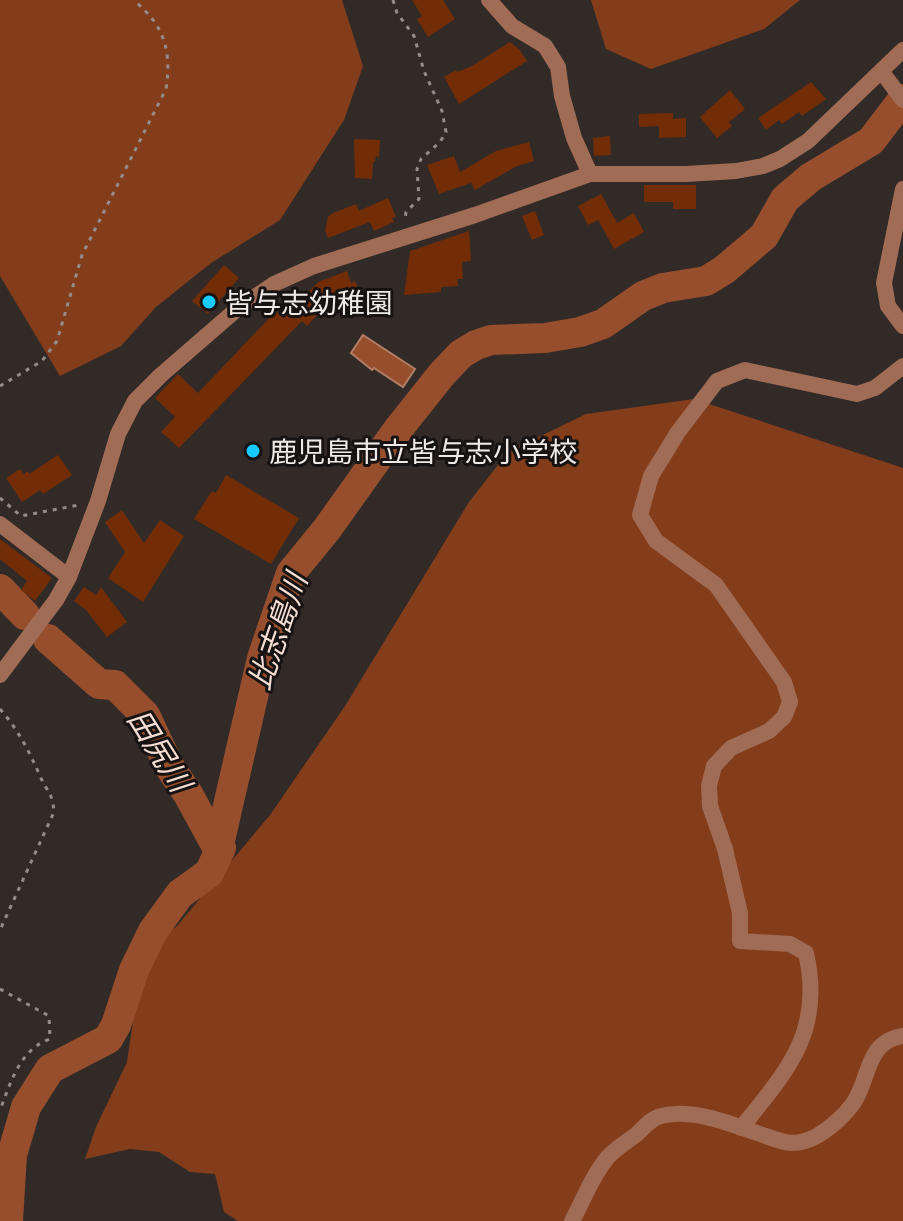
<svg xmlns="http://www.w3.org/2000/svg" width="903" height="1221" font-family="'PT Sans','Noto Sans JP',sans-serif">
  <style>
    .forest { fill: #833d1b }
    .water { fill: #964e2d; stroke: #b17d65; stroke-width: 2 }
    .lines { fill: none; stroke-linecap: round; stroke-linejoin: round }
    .river { stroke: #964e2d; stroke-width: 30 }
    .building { fill: #722d07 }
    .path { stroke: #948d8b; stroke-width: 3; stroke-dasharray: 4 6; stroke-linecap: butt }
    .minor { stroke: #a16c55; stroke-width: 16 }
    .poi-dot { fill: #16cafb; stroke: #171312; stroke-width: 3 }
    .labels { text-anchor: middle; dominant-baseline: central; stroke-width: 6; stroke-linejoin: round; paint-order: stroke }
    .poi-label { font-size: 28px; fill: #efeae8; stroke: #171312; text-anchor: start }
    .water-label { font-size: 30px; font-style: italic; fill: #f3ddd4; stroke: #171312 }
  </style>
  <rect width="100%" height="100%" fill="#322a27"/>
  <path class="forest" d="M 0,0 L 342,0 L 363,66 L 344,120 L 280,220 L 211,263 L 156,307 L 121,346 L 60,376 L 0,276 Z
    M 591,0 L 800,0 L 764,29 L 651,69 L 606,49 Z
    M 694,399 L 903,468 L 903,1221 L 238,1221 L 224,1212 L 215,1174 L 190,1172 L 159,1152 L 130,1149 L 85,1159 L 96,1127 L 127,1062 L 135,1007 L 149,966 L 165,935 L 177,926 L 270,815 L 345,706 L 469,502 L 508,452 L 586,414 Z"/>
  <path class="water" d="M 363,335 L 415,369 L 403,387 L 374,368 L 372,370 L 351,353 Z"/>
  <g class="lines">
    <path class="river" d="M 0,589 L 25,615
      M 48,639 L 99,684 L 115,685 L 145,715 L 169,766 L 188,794 L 218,849
      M 8,1221 L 12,1155 L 26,1107 L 50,1069 L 108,1039 L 116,1025 L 134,970 L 153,931 L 180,894 L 209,873 L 221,848 L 218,849 L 262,658 L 291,573 L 327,529 L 399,428 L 442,374 L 461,354 L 476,345 L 491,340 L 545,338 L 580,332 L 603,324 L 643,296 L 663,288 L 706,281 L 724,270 L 764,236 L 785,199 L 811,177 L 871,141 L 903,99"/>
  </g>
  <path class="building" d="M 412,0 L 443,0 L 455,19 L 428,37 L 417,19 L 422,16 Z
    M 510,42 L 519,49 L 527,61 L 459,104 L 444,77 L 456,70 L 457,72 L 470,67 Z
    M 811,82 L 826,99 L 802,116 L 799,112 L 782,124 L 779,120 L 766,130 L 758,118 Z
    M 730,90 L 745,109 L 729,122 L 732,126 L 717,138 L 700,117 Z
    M 673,113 L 673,119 L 686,118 L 686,137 L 659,138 L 659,126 L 639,127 L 639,114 Z
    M 610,136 L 611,155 L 594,156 L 593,138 Z
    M 354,139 L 380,140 L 379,157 L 376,156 L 375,162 L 373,162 L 372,179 L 355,178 Z
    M 529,142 L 534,161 L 517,166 L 475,190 L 471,183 L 439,194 L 427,165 L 454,156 L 460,172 L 496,151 Z
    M 644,185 L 696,185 L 696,209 L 673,209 L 673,202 L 644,202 Z
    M 601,194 L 617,223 L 634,213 L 644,232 L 614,249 L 598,220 L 588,225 L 578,206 Z
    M 388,198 L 396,217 L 392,218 L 394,222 L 374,231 L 370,222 L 328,238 L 325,230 L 328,217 L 333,213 L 356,204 L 359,211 Z
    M 535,211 L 544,235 L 532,240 L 522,216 Z
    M 469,231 L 471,261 L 462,262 L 463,279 L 457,279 L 458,286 L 441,287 L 441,292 L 404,295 L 410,251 Z
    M 224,265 L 239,278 L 208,314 L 192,301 Z
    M 347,271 L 351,283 L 355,281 L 361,295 L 320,312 L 307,326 L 302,321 L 179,448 L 161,432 L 175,417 L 155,398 L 176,376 L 178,374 L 198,393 L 276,311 L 283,318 L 318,282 Z
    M 58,455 L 72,475 L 43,494 L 40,490 L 22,502 L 6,478 L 20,469 L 24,474 L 28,471 L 29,474 Z
    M 226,475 L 299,518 L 271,564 L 194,519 L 212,491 L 216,493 Z
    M 122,510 L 144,543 L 160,520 L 184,536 L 143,602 L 108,578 L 125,552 L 105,522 Z
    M 0,539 L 52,578 L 35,601 L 21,590 L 27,581 L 0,559 Z
    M 84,587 L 96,595 L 101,587 L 127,622 L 107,637 L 86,610 L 74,601 Z"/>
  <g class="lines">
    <path class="path" d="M 393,0 L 397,13 L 414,36 L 424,71 L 442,111 L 446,132 L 440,142 L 421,159 L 417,169 L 419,199 L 406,212 L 405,220
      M 0,386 L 42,361 L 57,341 L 82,255 L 166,89 C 172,51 164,24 133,0
      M 0,498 L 21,516 L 79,505
      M 0,709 C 19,731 29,751 40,776 C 48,794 52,791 54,812 L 0,930
      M 0,989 L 49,1016 L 50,1039 C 20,1049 11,1082 0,1110"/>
    <path class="minor" d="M 489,0 L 512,26 L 545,46 L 558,67 L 562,96 L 574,138 L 590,174
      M 881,71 L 903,100
      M 903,189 L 884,283 L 888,306 L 903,326
      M 0,524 L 69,577
      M 0,675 L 56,600 L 69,577 L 98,501 L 118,434 L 135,401 L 161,375 L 236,310 L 274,284 L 314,266 L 475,215 L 590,174 L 686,174 L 736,171 L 763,166 L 780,159 L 808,141 L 903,50
      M 741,1128 C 787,1071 824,1032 806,953 L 790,944 L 740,941 L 740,913 L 725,849 L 710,806 L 709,786 L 714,766 L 731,748 L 769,731 L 784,717 L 790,702 L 784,682 L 716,585 L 656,541 L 640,515 L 651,476 L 678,432 L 717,381 L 745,370 L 857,394 L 875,388 L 903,366
      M 572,1221 C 583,1201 593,1174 608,1157 C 616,1148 628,1141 637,1134 C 644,1127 652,1118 661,1116 C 691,1108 728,1123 757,1133 C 779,1140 791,1149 815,1137 C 828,1130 843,1117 852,1105 C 871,1080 864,1042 903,1036"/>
  </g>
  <g class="poi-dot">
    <circle cx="209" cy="302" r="8"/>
    <circle cx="253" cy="451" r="8"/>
  </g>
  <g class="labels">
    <g class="poi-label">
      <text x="225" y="302">皆与志幼稚園</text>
      <text x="269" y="451">鹿児島市立皆与志小学校</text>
    </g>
    <g class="water-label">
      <text transform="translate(277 631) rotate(-71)">比志島川</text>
      <text transform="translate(160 750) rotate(58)">田尻川</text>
    </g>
  </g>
</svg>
